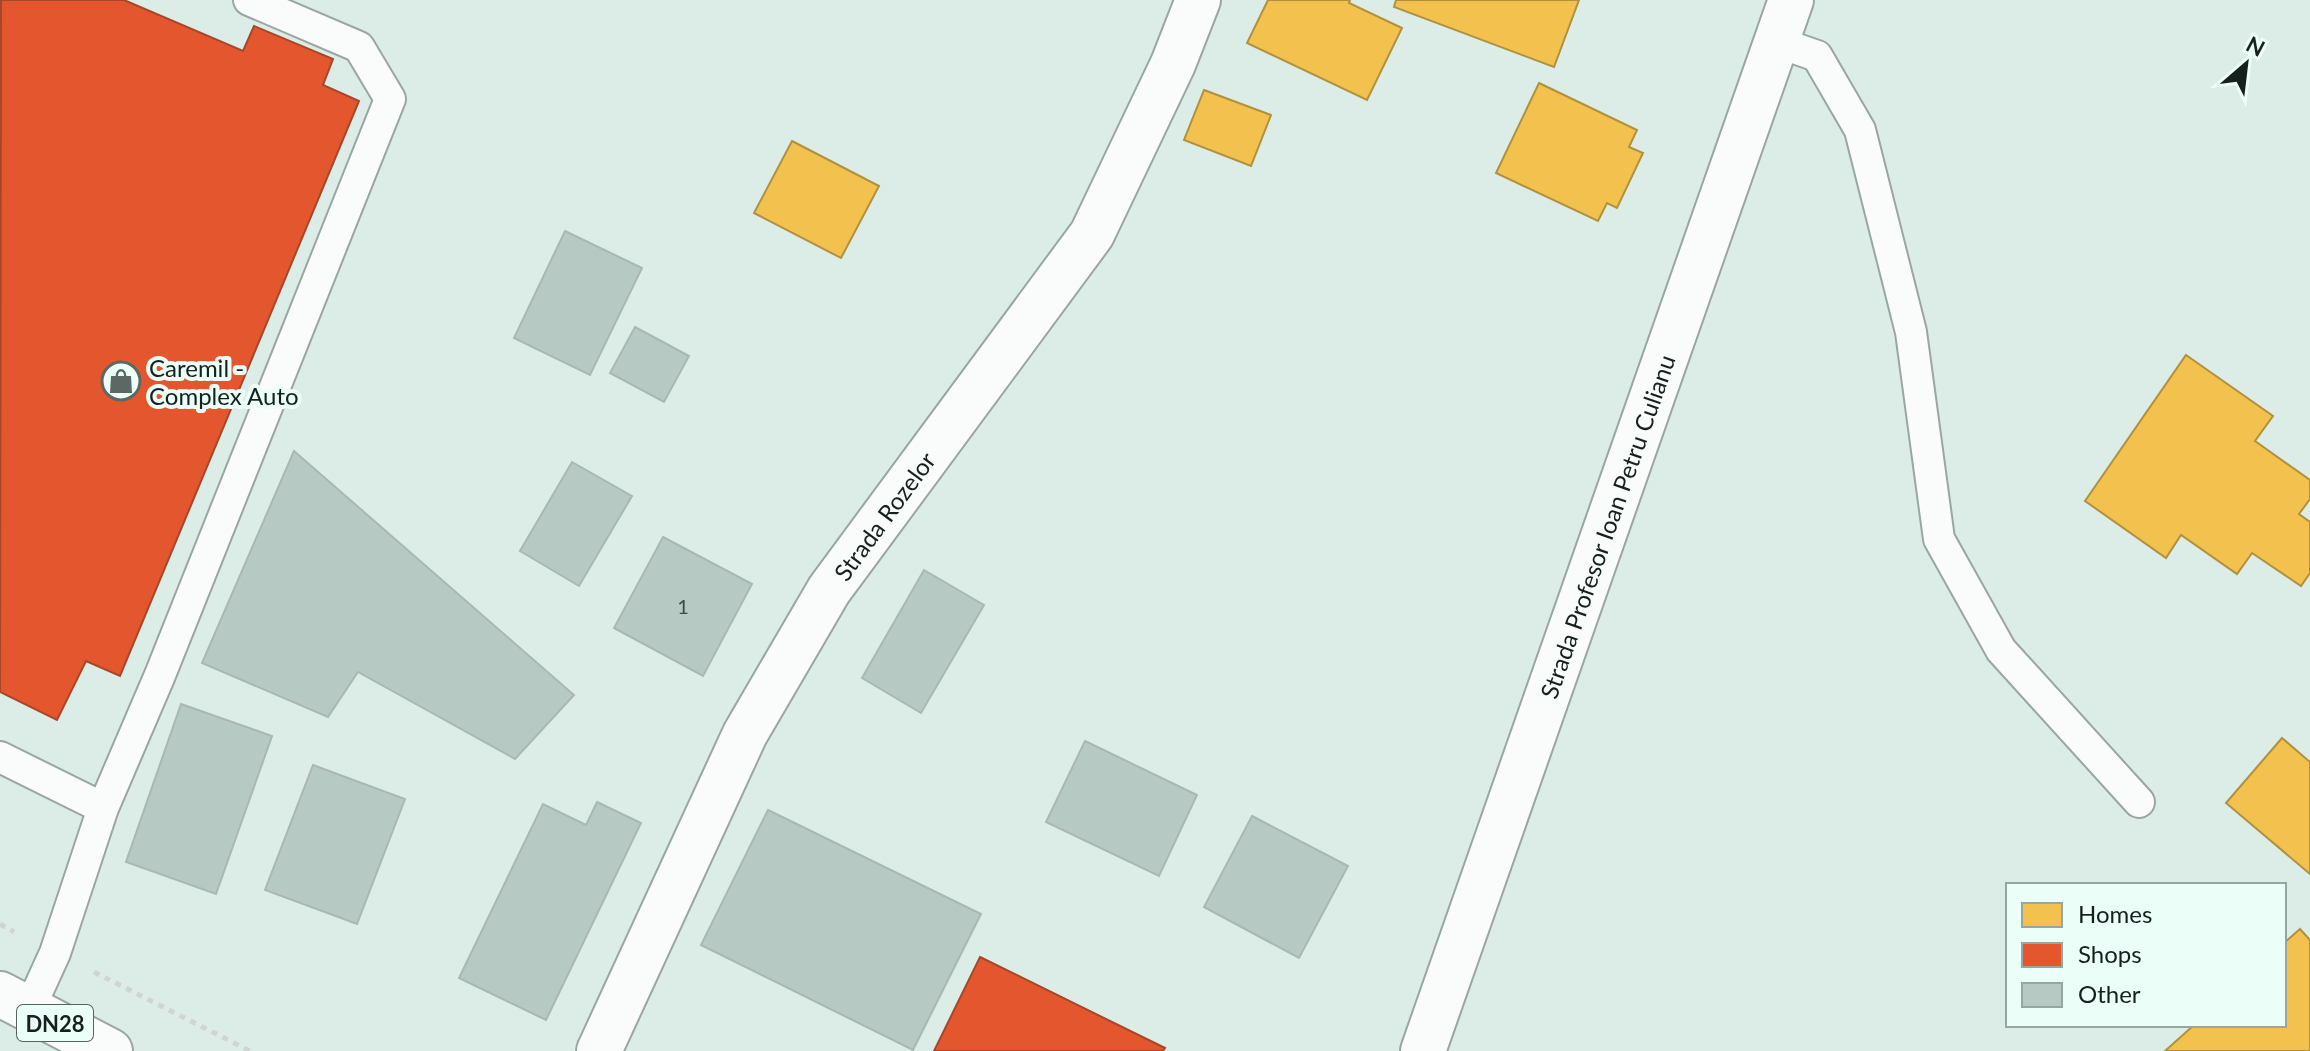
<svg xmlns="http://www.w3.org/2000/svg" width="2310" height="1051" font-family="Lato,sans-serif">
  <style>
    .homes { fill: #f2c14e; stroke: #b0913f; stroke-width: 2 }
    .shops { fill: #e4572e; stroke: #a64729; stroke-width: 2 }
    .building { fill: #b6c9c3; stroke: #aab7b2; stroke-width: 2 }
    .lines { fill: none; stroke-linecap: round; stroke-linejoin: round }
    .lane-casing { stroke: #99a6a1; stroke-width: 34 }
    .street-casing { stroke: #99a6a1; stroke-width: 48 }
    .highway-casing { stroke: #99a6a1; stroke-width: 48 }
    .path { stroke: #d0d5d3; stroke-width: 5; stroke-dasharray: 6 6; stroke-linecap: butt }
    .lane { stroke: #fafcfb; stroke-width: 30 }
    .street { stroke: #fafcfb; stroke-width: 44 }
    .highway { stroke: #fafcfb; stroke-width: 44 }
    .labels { text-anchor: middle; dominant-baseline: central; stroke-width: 8; stroke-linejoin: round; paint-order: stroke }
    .number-label { font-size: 20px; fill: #3e4b46 }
    .shield { fill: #ecfef8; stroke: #56635f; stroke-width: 2 }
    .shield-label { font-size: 22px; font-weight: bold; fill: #16211d }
    .poi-label { font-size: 24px; fill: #16211d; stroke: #ecfef8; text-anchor: start }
    .street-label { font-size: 24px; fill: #16211d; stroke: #ecfef8 }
  </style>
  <rect width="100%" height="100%" fill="#dcede7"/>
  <path class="homes" d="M 1268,0 L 1350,0 L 1349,3 L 1402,28 L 1367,100 L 1247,43 Z
    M 1396,0 L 1579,0 L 1554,67 L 1394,7 Z
    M 1539,83 L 1637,130 L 1629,147 L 1643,153 L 1617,208 L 1607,203 L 1598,221 L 1496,173 Z
    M 1204,90 L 1271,115 L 1251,166 L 1184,140 Z
    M 792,141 L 879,186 L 841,258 L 754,213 Z
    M 2186,355 L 2273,416 L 2255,441 L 2310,480 L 2310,499 L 2299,514 L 2310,522 L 2310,573 L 2301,586 L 2252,553 L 2237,574 L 2181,535 L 2166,558 L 2085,501 Z
    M 2282,738 L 2310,762 L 2310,874 L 2226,803 Z
    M 2300,929 L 2310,940 L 2310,1051 L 2165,1051 L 2194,1025 L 2284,1025 L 2284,943 Z"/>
  <path class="shops" d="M 1,0 L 124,0 L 243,51 L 254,26 L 333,59 L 323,85 L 359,101 L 120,676 L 86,661 L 57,720 L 0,692 Z
    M 980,957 L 1165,1048 L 1163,1051 L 934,1051 Z"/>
  <path class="building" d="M 565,231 L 642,268 L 590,375 L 514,338 Z
    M 635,327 L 689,356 L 664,402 L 610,373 Z
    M 294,451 L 574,695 L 515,759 L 358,672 L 328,717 L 202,663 Z
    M 572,462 L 632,496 L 579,586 L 520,551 Z
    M 663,537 L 752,584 L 703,676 L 614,628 Z
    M 924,570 L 984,605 L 921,713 L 862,678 Z
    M 181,704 L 272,736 L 216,894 L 126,862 Z
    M 1085,741 L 1197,795 L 1159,876 L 1046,822 Z
    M 313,765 L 405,799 L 357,924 L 265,890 Z
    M 597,802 L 641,823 L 546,1020 L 459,978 L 543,804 L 586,825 Z
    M 768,810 L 981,914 L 913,1050 L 701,945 Z
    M 1252,816 L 1348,866 L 1299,958 L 1204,907 Z"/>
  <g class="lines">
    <g class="lane-casing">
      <path id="lane" d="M 1777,42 L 1817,56 L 1860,130 L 1911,332 L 1939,539 L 2001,650 L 2139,802
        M 0,757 L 103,808 L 55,953 L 29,1010
        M 103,808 L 160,675 L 390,99 L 359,47 L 249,0"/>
    </g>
    <g class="street-casing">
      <g id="street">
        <path id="s1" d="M 599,1051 L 745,734 L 829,590 L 1092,234 L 1173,64 L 1198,0"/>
        <path id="s2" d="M 1423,1051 L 1791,0"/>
      </g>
    </g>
    <g class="highway-casing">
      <path id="highway" d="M 0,994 L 110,1051"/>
    </g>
    <path class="path" d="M 0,924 L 14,932
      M 94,972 L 250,1051"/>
    <use href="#lane" class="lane"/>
    <use href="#street" class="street"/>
    <use href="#highway" class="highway"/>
  </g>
  <defs>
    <g id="shop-ring" transform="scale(2)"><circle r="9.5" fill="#ecfef8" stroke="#5b6864" stroke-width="1.5"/><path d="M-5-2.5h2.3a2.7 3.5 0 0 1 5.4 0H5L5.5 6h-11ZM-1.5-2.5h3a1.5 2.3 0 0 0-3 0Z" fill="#5b6864"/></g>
  </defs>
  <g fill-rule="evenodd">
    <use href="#shop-ring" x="121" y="381"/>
  </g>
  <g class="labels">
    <g class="number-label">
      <text x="683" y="606">1</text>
    </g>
    <rect class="shield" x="17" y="1005" width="76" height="36" rx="6"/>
    <g class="shield-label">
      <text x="55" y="1023">DN28</text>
    </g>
    <g class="poi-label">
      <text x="149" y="367">Caremil -<tspan x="149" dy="28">Complex Auto</tspan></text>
    </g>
    <g class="street-label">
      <text stroke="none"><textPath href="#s1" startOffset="608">Strada Rozelor</textPath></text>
      <text stroke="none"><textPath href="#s2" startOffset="556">Strada Profesor Ioan Petru Culianu</textPath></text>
    </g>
  </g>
  <rect x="2006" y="883" width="280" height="144" fill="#ecfef8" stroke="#96a6a0" stroke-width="2"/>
  <rect x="2022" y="903" width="40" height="24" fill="#f2c14e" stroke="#96a6a0" stroke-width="2"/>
  <text x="2078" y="923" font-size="24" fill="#16211d">Homes</text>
  <rect x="2022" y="943" width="40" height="24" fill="#e4572e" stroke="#96a6a0" stroke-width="2"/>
  <text x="2078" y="963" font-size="24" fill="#16211d">Shops</text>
  <rect x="2022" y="983" width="40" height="24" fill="#b6c9c3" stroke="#96a6a0" stroke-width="2"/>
  <text x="2078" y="1003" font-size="24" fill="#16211d">Other</text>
  <g transform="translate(2246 64) rotate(28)" stroke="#ecfef8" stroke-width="6" paint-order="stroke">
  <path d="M0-6L14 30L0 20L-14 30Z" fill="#16211d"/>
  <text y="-12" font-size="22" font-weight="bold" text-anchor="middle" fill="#16211d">N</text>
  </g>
</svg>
